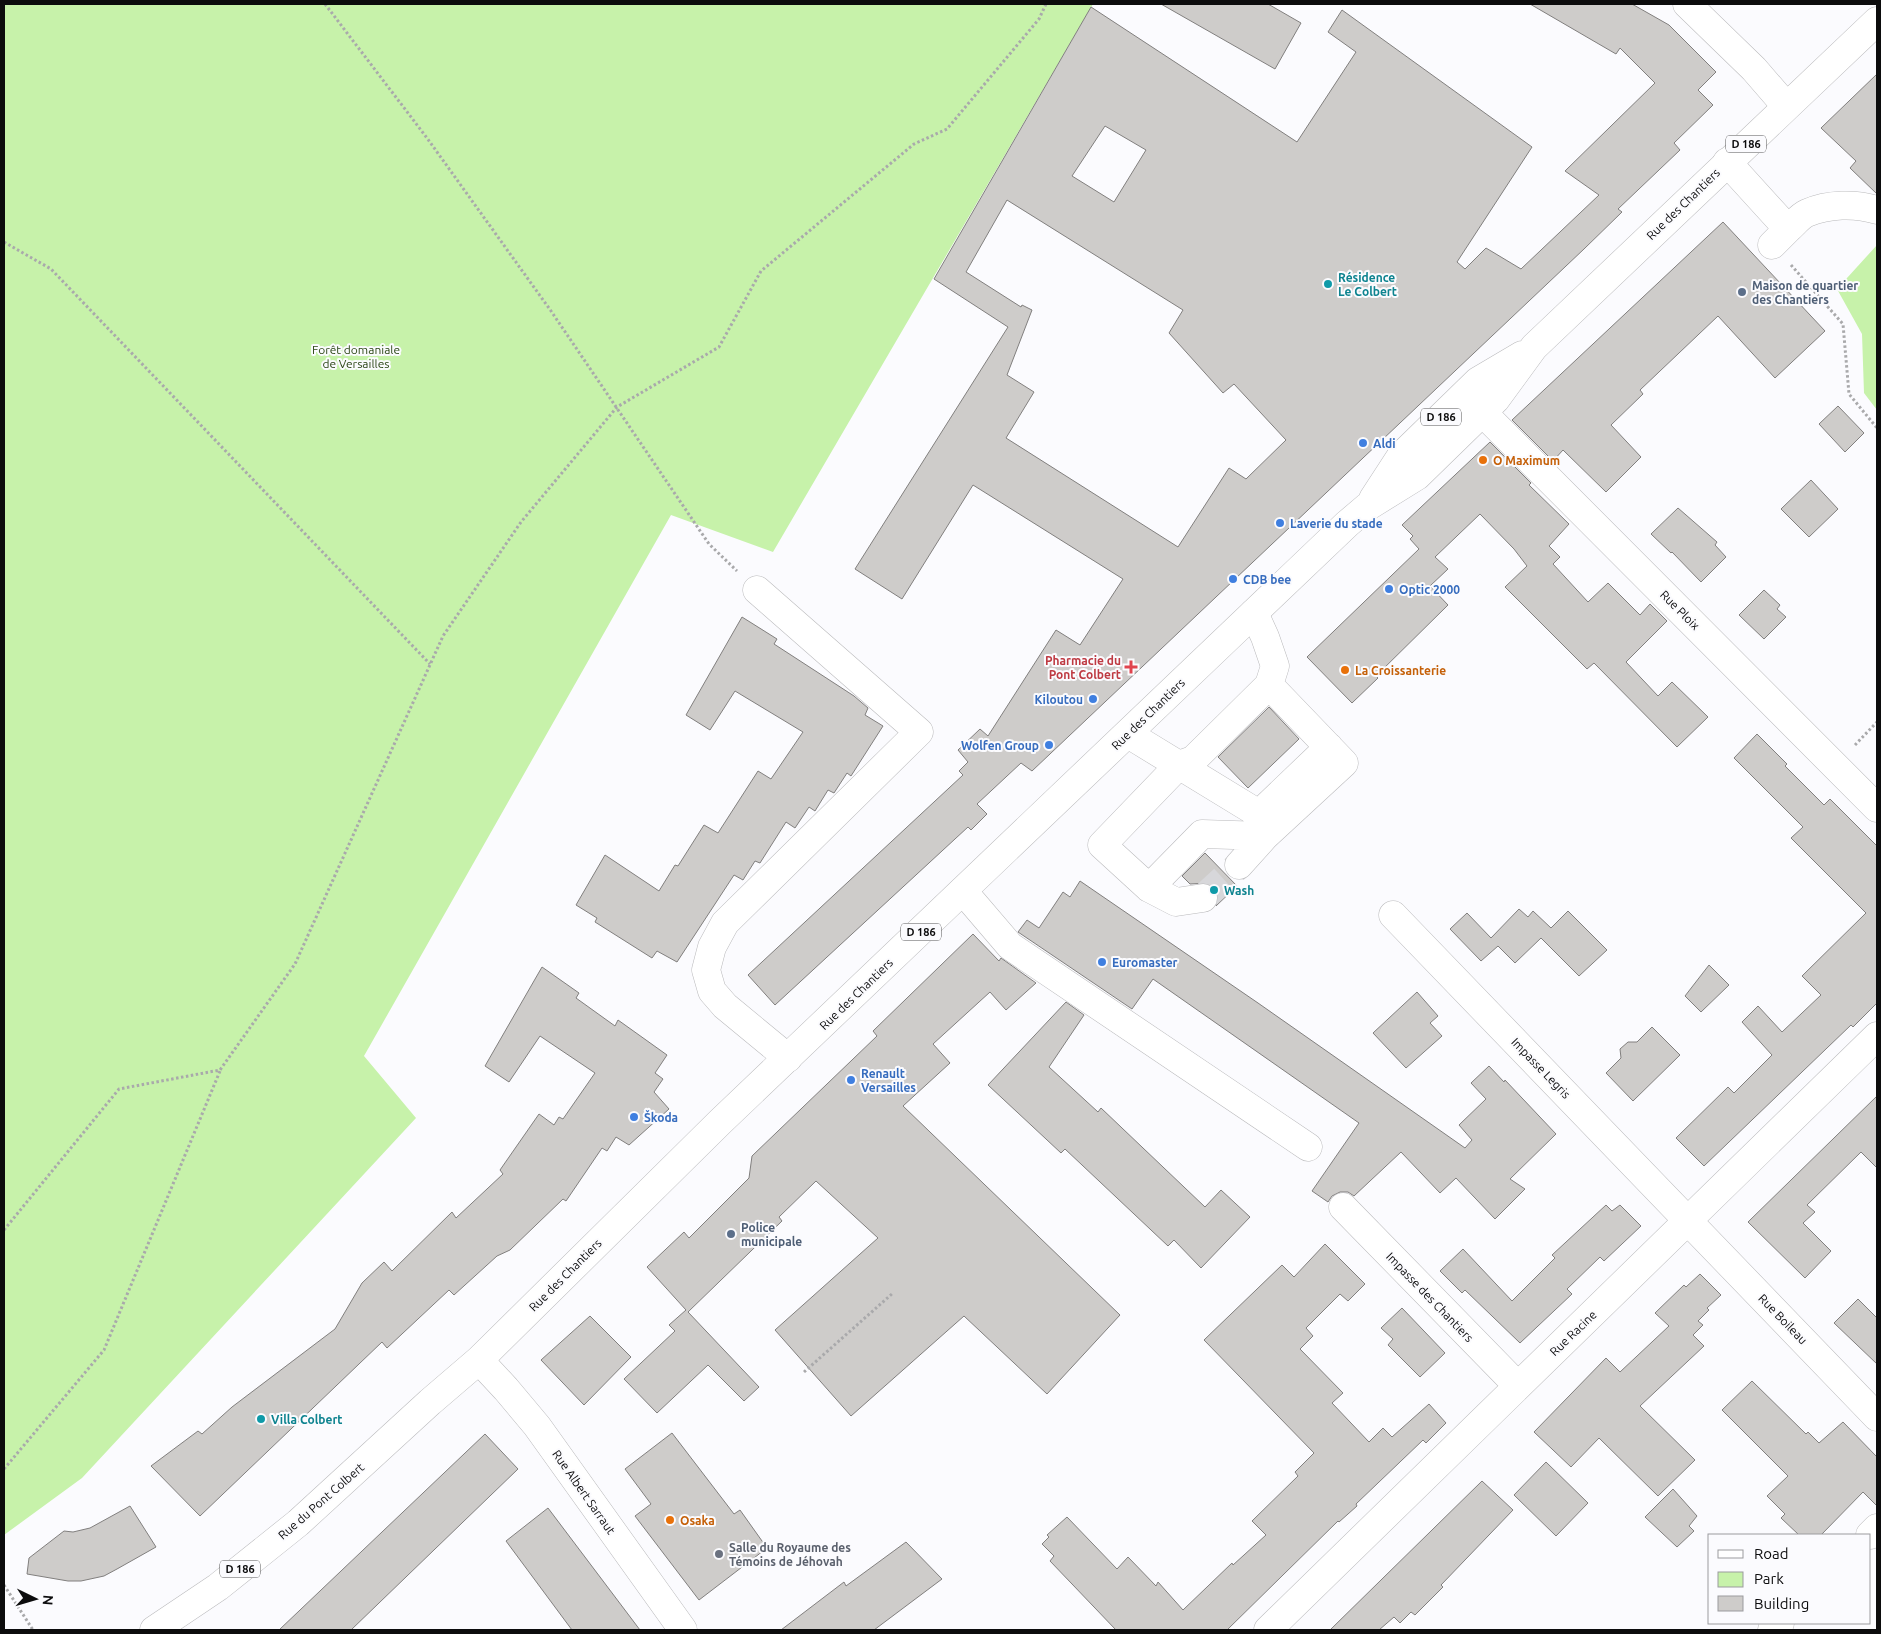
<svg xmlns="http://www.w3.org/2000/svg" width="1881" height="1634" font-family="Ubuntu,sans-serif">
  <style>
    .green { fill: #c7f2aa }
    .building { fill: #ceccca; stroke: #817f7e; fill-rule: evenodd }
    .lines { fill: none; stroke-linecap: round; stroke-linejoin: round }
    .minor-tunnel { stroke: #d7d7da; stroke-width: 28; stroke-dasharray: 28 14; stroke-linecap: butt }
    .minor-casing { stroke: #bababc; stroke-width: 29 }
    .major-casing { stroke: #bababc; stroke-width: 29 }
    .path { stroke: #a9a9ab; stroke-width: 3; stroke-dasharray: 2.5 2.5; stroke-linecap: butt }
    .minor { stroke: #fff; stroke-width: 28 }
    .major { stroke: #fff; stroke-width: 28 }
    .culture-dot { fill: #0f9aa8; stroke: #fbfbfe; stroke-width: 2 }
    .service-dot { fill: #5c6f8a; stroke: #fbfbfe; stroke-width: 2 }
    .shop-dot { fill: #3f7fe0; stroke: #fbfbfe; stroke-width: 2 }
    .food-dot { fill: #e8710a; stroke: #fbfbfe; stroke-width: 2 }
    .health-dot { fill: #e0444e; stroke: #fbfbfe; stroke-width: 2 }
    .worship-dot { fill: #6b7280; stroke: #fbfbfe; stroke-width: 2 }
    .labels { text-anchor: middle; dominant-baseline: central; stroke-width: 4; stroke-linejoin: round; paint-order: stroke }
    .shield { fill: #fbfbfe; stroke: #545455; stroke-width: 1 }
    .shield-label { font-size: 11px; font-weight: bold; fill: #0c0c0d }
    .street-label { font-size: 12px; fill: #0c0c0d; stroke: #fbfbfe }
    .culture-label { font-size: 12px; font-weight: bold; fill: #0d838f; stroke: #fbfbfe; text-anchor: start }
    .service-label { font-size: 12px; font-weight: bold; fill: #4e5e75; stroke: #fbfbfe; text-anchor: start }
    .park-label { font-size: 12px; fill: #2a4514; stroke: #fbfbfe }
    .shop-label { font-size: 12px; font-weight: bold; fill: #366cbe; stroke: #fbfbfe; text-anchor: start }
    .food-label { font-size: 12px; font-weight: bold; fill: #c56008; stroke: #fbfbfe; text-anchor: start }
    .health-label { font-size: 12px; font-weight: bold; fill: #be3a42; stroke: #fbfbfe; text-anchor: end }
    .worship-label { font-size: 12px; font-weight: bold; fill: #5b616d; stroke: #fbfbfe; text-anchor: start }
  </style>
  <rect width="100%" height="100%" fill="#fbfbfe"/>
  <path class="green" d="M 4,4 L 1093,4 L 773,552 L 671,515 L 364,1056 L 416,1118 L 82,1478 L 4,1535 Z
    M 1877,245 L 1877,410 L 1864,393 L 1862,334 L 1837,289 Z"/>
  <path class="building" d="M 1161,4 L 1268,4 L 1301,23 L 1275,69 Z
    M 1530,4 L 1632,4 L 1669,25 L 1716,72 L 1698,90 L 1713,105 L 1674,143 L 1680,150 L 1618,209 L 1622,212 L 1584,249 L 1032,771 L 1021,763 L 977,804 L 987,814 L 971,830 L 968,827 L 775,1005 L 748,975 L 963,775 L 959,771 L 968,762 L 958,750 L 980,729 L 988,736 L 1056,630 L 1080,645 L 1123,579 L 973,485 L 902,599 L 855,569 L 1008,327 L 934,279 L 1091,7 L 1297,142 L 1356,52 L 1328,32 L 1342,10 L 1532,147 L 1457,262 L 1465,269 L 1486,248 L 1521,269 L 1599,195 L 1565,171 L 1655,83 L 1620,48 L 1616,54 ZM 1105,126 L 1146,150 L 1114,202 L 1072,176 ZM 1007,200 L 1183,310 L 1169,333 L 1223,393 L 1234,384 L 1286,440 L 1246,479 L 1229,468 L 1178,547 L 1006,438 L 1034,392 L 1007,375 L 1032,310 L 1022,305 L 1021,307 L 966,272 Z
    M 1877,74 L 1877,194 L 1850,168 L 1856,161 L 1821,128 Z
    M 1723,222 L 1825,331 L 1775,378 L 1718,316 L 1640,390 L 1643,394 L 1611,425 L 1641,457 L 1606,492 L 1563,450 L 1553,461 L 1512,420 Z
    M 1838,406 L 1864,433 L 1845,452 L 1819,424 Z
    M 1490,442 L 1531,483 L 1529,485 L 1569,524 L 1549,546 L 1560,557 L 1553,564 L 1588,602 L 1608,583 L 1640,615 L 1650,604 L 1667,621 L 1626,662 L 1658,696 L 1672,682 L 1708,717 L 1677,747 L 1594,663 L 1587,669 L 1505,587 L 1527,566 L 1514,549 L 1480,514 L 1435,557 L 1448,569 L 1430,586 L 1448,605 L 1376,676 L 1378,678 L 1352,703 L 1307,657 L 1419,549 L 1410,539 L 1413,536 L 1402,525 Z
    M 1811,480 L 1838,509 L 1809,537 L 1781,509 Z
    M 1678,508 L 1717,542 L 1715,545 L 1726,557 L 1701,582 L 1672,552 L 1671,553 L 1651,534 Z
    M 1764,590 L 1780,605 L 1777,609 L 1786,617 L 1764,639 L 1739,615 Z
    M 742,617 L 777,639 L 774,644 L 854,696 L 868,708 L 865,715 L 883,726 L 851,776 L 847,773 L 834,793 L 828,790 L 815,811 L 809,807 L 795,828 L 786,822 L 760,863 L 755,861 L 743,880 L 734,875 L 677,962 L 657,951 L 652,958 L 595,922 L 597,918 L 576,905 L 605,855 L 659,891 L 675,865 L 678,866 L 704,825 L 718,833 L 758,771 L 771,779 L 803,732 L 735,691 L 710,730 L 686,715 Z
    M 1269,707 L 1299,739 L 1248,788 L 1218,757 Z
    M 1757,734 L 1787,764 L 1785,766 L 1824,805 L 1830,799 L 1877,846 L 1877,1003 L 1853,1027 L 1851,1025 L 1704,1166 L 1676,1138 L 1728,1087 L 1734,1093 L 1772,1055 L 1742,1022 L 1758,1006 L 1782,1032 L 1821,995 L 1802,976 L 1866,913 L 1791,838 L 1803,827 L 1734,758 Z
    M 1205,853 L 1237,886 L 1216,906 L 1218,896 L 1215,888 L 1208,883 L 1190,884 L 1182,876 Z
    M 1080,881 L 1258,1003 L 1465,1148 L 1472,1140 L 1459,1125 L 1486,1099 L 1471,1083 L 1489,1066 L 1504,1082 L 1505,1080 L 1556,1134 L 1510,1179 L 1525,1189 L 1495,1219 L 1456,1178 L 1440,1193 L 1401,1152 L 1354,1196 L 1348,1192 L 1340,1192 L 1332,1196 L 1328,1202 L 1312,1191 L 1359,1123 L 1153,979 L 1132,1009 L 1018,932 L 1027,920 L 1039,928 L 1063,892 L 1070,897 Z
    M 1519,909 L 1528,917 L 1533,911 L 1551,928 L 1568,911 L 1607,950 L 1579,976 L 1541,938 L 1515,963 L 1498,946 L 1481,961 L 1450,929 L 1467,913 L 1491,938 Z
    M 973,934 L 999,961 L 1001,958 L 1036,983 L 1006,1010 L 990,992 L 933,1044 L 950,1063 L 903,1106 L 1120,1315 L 1047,1394 L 964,1316 L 851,1416 L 775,1330 L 878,1238 L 816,1181 L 779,1217 L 782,1221 L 688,1312 L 759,1387 L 744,1401 L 708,1365 L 657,1413 L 624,1379 L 675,1331 L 669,1325 L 686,1310 L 647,1267 L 684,1232 L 689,1238 L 749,1178 L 752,1156 L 877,1036 L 873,1031 Z
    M 1709,965 L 1729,985 L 1701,1012 L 1685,996 Z
    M 542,967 L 579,993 L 576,998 L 615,1026 L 618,1020 L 667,1055 L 655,1073 L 663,1079 L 654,1092 L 669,1109 L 629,1145 L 616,1137 L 607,1151 L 602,1148 L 566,1201 L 563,1199 L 510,1250 L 497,1256 L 454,1295 L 449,1290 L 387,1348 L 382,1342 L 200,1516 L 151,1466 L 198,1431 L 202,1434 L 232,1407 L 335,1329 L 362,1283 L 384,1262 L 392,1271 L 452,1212 L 456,1218 L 503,1174 L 500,1170 L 539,1114 L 554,1125 L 559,1117 L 563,1119 L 595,1073 L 540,1036 L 509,1082 L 485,1066 Z
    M 1417,992 L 1438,1016 L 1430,1023 L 1442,1036 L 1406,1068 L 1373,1033 Z
    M 1066,1002 L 1084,1015 L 1049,1067 L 1098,1112 L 1101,1108 L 1205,1207 L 1221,1190 L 1250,1217 L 1201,1268 L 1174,1240 L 1168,1246 L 1065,1149 L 1061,1153 L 988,1085 Z
    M 1652,1027 L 1680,1055 L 1633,1101 L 1606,1073 L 1621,1058 L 1620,1049 L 1628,1042 L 1637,1042 Z
    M 1877,1096 L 1877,1168 L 1861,1152 L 1807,1205 L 1815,1212 L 1803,1223 L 1831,1251 L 1805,1278 L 1748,1222 Z
    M 1606,1205 L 1612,1211 L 1620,1205 L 1641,1226 L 1604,1261 L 1600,1257 L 1567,1289 L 1572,1294 L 1520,1343 L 1465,1290 L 1462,1293 L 1440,1271 L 1463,1249 L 1512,1301 L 1555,1258 L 1552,1255 Z
    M 1325,1244 L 1365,1284 L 1348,1301 L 1340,1294 L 1306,1328 L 1313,1336 L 1300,1349 L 1343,1393 L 1332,1403 L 1369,1442 L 1383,1428 L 1392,1437 L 1429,1404 L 1446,1423 L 1426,1443 L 1423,1440 L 1356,1504 L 1357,1506 L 1339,1522 L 1338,1521 L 1227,1630 L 1116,1630 L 1050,1561 L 1054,1556 L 1042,1544 L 1049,1537 L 1047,1535 L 1067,1517 L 1117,1569 L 1128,1557 L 1156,1586 L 1158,1582 L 1183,1610 L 1232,1563 L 1233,1565 L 1266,1535 L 1252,1521 L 1298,1476 L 1295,1472 L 1314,1453 L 1204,1340 L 1282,1265 L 1294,1277 Z
    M 1700,1274 L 1721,1295 L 1707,1308 L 1709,1310 L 1698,1321 L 1703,1325 L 1693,1335 L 1704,1346 L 1640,1406 L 1695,1460 L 1658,1496 L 1599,1438 L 1571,1467 L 1534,1432 L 1606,1358 L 1620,1372 L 1669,1326 L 1655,1313 L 1684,1285 L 1686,1287 Z
    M 1858,1299 L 1877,1318 L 1877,1364 L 1834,1323 Z
    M 1402,1308 L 1445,1353 L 1420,1377 L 1388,1345 L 1393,1339 L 1381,1328 Z
    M 590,1316 L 631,1357 L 584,1405 L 541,1360 Z
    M 1752,1381 L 1806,1434 L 1808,1432 L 1819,1443 L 1843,1422 L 1877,1457 L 1877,1506 L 1863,1492 L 1821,1535 L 1799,1535 L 1781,1518 L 1785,1514 L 1767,1496 L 1788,1476 L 1722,1410 Z
    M 672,1433 L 734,1514 L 740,1510 L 767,1548 L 699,1600 L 635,1516 L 651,1504 L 625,1469 Z
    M 485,1434 L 518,1469 L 351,1630 L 279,1630 Z
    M 1546,1462 L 1588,1503 L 1556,1536 L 1514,1495 Z
    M 1482,1481 L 1513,1510 L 1441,1585 L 1443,1587 L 1415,1615 L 1411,1612 L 1400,1623 L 1394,1617 L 1379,1630 L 1330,1630 Z
    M 1673,1489 L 1697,1516 L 1689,1526 L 1694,1531 L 1677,1547 L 1645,1517 Z
    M 130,1506 L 156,1547 L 117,1569 L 104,1576 L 81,1581 L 68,1581 L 27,1574 L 29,1558 L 64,1531 L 73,1532 L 90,1528 Z
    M 548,1508 L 640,1630 L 572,1630 L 506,1541 Z
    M 906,1542 L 942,1579 L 874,1630 L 781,1630 L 844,1582 L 846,1586 Z"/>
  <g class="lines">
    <path class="minor-tunnel" d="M 1203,898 L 1239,865"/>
    <g class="minor-casing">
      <path id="minor" d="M 1687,4 L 1754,69 L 1786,106
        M 1727,162 L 1788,229 L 1772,245
        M 1788,229 C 1794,224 1800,216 1807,213 C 1828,204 1855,203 1877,210
        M 1482,412 L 1877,808
        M 757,590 L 919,732 L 725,923 L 712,947 L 706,970 L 712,991 L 725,1006 L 788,1058
        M 1254,613 L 1265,637 L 1275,666 L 1269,685 L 1193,760 L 1179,765 L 1102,845 L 1149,888 L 1202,834 L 1265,836
        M 1128,734 L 1259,814 L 1329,747
        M 1239,865 L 1265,836 L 1344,763 L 1269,685
        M 1149,888 L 1176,902 L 1203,898
        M 963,891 L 1010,946 L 1308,1147
        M 1393,915 L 1877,1417
        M 1343,1207 L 1518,1386
        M 1870,1535 L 1877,1528
        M 1268,1630 L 1877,1036
        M 1772,1630 L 1780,1623"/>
    </g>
    <g class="major-casing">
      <path id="major" d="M 1373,499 L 1401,456 L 1478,381 L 1522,355
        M 479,1360 L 506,1389 L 537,1426 L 683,1630
        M 154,1630 L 218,1587 L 298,1523 L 430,1402 L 479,1360 L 720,1122 L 1347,524 L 1367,507 L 1417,476 L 1496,399 L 1534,347 L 1877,21"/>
    </g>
    <path class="path" d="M 325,4 L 427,138 L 551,311 L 709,544 L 737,571
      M 4,242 L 51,269 L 430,664
      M 1791,265 L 1843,324 L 1849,394 L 1877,428
      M 1855,745 L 1877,722
      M 4,1230 L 119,1089 L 220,1070 L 295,964 L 443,636 L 521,522 L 617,407 L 719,347 L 761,271 L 914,144 L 947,129 L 1039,19 L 1046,4
      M 804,1372 L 893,1293
      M 4,1469 L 104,1350 L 220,1071
      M 4,1585 L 33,1630"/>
    <use href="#minor" class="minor"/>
    <use href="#major" class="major"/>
  </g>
  <g class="culture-dot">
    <circle cx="1328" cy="284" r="5"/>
    <circle cx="1214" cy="890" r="5"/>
    <circle cx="261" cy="1419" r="5"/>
  </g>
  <g class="service-dot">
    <circle cx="1742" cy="292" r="5"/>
    <circle cx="731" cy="1234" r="5"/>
  </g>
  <g class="shop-dot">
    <circle cx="1363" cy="443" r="5"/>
    <circle cx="1280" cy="523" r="5"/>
    <circle cx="1233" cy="579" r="5"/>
    <circle cx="1389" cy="589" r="5"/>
    <circle cx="1093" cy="699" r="5"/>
    <circle cx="1049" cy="745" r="5"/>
    <circle cx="1102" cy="962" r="5"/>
    <circle cx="851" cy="1080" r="5"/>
    <circle cx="634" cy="1117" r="5"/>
  </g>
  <g class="food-dot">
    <circle cx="1483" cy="460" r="5"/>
    <circle cx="1345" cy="670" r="5"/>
    <circle cx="670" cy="1520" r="5"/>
  </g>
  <path class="health-dot" d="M1128.5 659.5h5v5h5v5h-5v5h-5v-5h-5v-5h5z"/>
  <circle class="worship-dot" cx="719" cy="1554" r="5"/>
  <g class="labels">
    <g class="shield">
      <rect x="1726" y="135.5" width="40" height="17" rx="4"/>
      <rect x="1421" y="408.5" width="40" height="17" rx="4"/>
      <rect x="901" y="923.5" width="40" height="17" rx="4"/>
      <rect x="220" y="1560.5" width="40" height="17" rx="4"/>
    </g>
    <g class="shield-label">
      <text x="1746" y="144">D 186</text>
      <text x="1441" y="417">D 186</text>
      <text x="921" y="932">D 186</text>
      <text x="240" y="1569">D 186</text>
    </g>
    <g class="street-label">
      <text transform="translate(1683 204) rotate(-44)">Rue des Chantiers</text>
      <text transform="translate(1680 610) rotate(45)">Rue Ploix</text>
      <text transform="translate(1148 714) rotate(-44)">Rue des Chantiers</text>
      <text transform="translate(856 994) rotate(-44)">Rue des Chantiers</text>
      <text transform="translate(1541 1068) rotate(46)">Impasse Legris</text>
      <text transform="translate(565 1275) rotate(-45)">Rue des Chantiers</text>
      <text transform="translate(1430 1297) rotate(46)">Impasse des Chantiers</text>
      <text transform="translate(1783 1319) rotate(46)">Rue Boileau</text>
      <text transform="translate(1573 1333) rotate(-44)">Rue Racine</text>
      <text transform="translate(584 1492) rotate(55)">Rue Albert Sarraut</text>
      <text transform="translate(321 1501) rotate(-41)">Rue du Pont Colbert</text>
    </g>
    <g class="culture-label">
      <text x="1338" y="277">Résidence<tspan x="1338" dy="14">Le Colbert</tspan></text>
      <text x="1224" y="890">Wash</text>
      <text x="271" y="1419">Villa Colbert</text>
    </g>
    <g class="service-label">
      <text x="1752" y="285">Maison de quartier<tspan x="1752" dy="14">des Chantiers</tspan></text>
      <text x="741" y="1227">Police<tspan x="741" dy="14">municipale</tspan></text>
    </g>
    <g class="park-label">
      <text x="356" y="349">Forêt domaniale<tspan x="356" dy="14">de Versailles</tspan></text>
    </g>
    <g class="shop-label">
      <text x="1373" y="443">Aldi</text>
      <text x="1290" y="523">Laverie du stade</text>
      <text x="1243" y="579">CDB bee</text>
      <text x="1399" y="589">Optic 2000</text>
      <text x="1083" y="699" text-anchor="end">Kiloutou</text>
      <text x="1039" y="745" text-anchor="end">Wolfen Group</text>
      <text x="1112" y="962">Euromaster</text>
      <text x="861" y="1073">Renault<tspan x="861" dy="14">Versailles</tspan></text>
      <text x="644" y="1117">Škoda</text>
    </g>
    <g class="food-label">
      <text x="1493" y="460">O Maximum</text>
      <text x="1355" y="670">La Croissanterie</text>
      <text x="680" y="1520">Osaka</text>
    </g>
    <g class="health-label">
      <text x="1121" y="660">Pharmacie du<tspan x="1121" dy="14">Pont Colbert</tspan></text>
    </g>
    <g class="worship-label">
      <text x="729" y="1547">Salle du Royaume des<tspan x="729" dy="14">Témoins de Jéhovah</tspan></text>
    </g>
  </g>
  <rect width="1881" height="1634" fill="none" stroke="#0c0c0d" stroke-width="10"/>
  <rect x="1708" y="1534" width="162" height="90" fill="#fbfbfe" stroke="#9b9b9e"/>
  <rect x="1718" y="1550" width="25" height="8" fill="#ffffff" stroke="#9b9b9e"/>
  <text x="1754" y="1559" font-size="15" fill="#0c0c0d">Road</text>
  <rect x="1718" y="1572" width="25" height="15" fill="#c7f2aa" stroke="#9b9b9e"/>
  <text x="1754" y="1584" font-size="15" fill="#0c0c0d">Park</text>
  <rect x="1718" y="1596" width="25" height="15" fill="#ceccca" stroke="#9b9b9e"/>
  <text x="1754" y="1609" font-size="15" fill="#0c0c0d">Building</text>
  <g transform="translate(35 1599) rotate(95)" stroke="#fbfbfe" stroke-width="4" paint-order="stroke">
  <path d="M0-4L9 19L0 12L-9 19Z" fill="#0c0c0d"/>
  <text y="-8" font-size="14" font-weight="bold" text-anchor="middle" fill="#0c0c0d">N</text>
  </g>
</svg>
